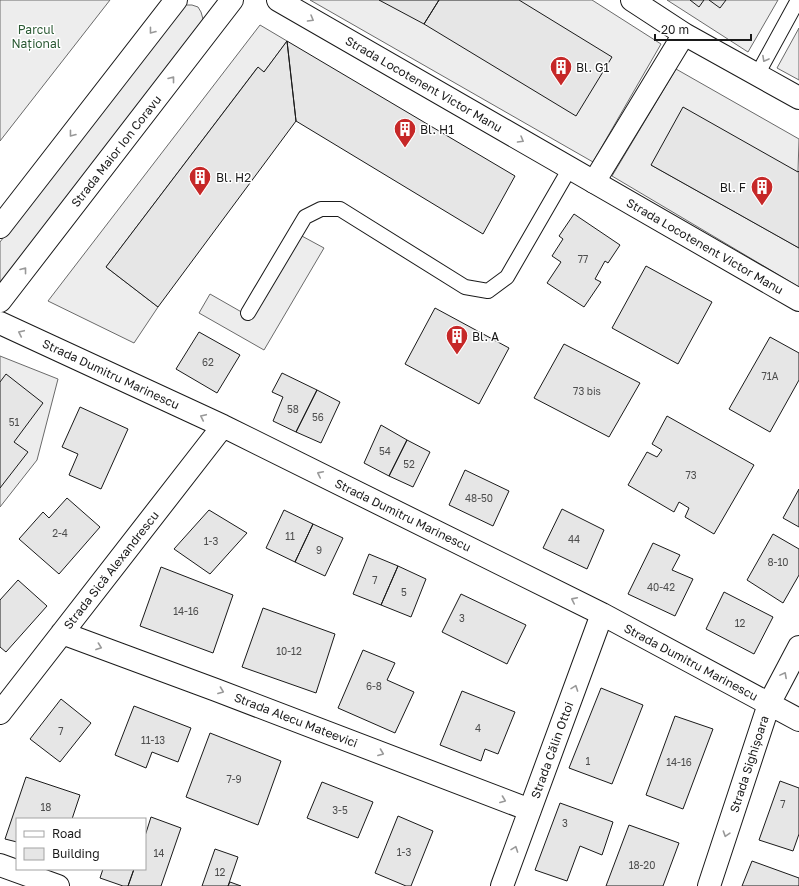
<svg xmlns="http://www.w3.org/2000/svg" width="799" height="886" font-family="'Golos Text',sans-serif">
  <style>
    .built { fill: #ededed; stroke: #6a6a6a }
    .building { fill: #e6e6e6; stroke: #1a1a1a }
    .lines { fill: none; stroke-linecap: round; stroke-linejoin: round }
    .lane-casing { stroke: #1a1a1a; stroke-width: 16 }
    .street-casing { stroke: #1a1a1a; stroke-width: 24 }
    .secondary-casing { stroke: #1a1a1a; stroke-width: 24 }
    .lane { stroke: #fff; stroke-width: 14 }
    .street { stroke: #fff; stroke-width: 22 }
    .secondary { stroke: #fff; stroke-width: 22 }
    .oneway { stroke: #989898 }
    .labels { text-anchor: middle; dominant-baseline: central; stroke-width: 3; stroke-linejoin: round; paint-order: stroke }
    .number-label { font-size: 10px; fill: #4d4d4d }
    .park-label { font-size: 12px; fill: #2b5a34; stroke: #fff }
    .poi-label { font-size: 12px; fill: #1a1a1a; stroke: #fff; text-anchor: start }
    .street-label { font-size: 12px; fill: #1a1a1a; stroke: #fff }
  </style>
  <rect width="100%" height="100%" fill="#fff"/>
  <path class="built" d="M 0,0 L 110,0 L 0,141 Z
    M 310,0 L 592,0 L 661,44 L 593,162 Z
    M 667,0 L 778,0 L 748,52 Z
    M 186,5 L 192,5 L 198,7 L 201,12 L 203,19 L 202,25 L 0,286 L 0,242 L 181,8 Z
    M 260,25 L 287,41 L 264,72 L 257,68 L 106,267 L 158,307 L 134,343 L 48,301 Z
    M 799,28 L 799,80 L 777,68 Z
    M 676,69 L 799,139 L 798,172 L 651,165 L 799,248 L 799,287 L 612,176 Z
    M 300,235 L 324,248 L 264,350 L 199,313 L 210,294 L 252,318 Z
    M 0,356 L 58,379 L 37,460 L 0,507 Z"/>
  <path class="building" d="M 379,0 L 439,0 L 424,24 Z
    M 439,0 L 519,0 L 612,57 L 576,116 L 424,24 Z
    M 690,0 L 704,0 L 699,7 Z
    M 709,0 L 726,0 L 720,8 Z
    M 287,41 L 515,176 L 483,234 L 296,121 Z
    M 287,41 L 296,121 L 158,307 L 106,267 L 258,67 L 264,72 Z
    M 683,107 L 798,172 L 799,171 L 799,248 L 651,165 Z
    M 574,214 L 620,245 L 608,263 L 605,261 L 595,279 L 601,282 L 584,307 L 547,283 L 561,262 L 552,256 L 563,239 L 559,236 Z
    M 646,266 L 712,302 L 678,364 L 612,328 Z
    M 435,308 L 509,348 L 479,404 L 405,364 Z
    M 199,332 L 240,355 L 217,393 L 176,369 Z
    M 770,337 L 799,353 L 799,380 L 770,432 L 729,409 Z
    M 564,344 L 640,383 L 609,437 L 534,398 Z
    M 282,373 L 317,390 L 296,432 L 273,421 L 283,397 L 272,392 Z
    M 6,374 L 43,403 L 14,442 L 28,452 L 0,488 L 0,382 Z
    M 317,390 L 340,402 L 321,443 L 296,432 Z
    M 80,407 L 128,429 L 101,489 L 69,475 L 78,454 L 62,447 Z
    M 667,416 L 754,465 L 714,534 L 685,517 L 689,508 L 679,502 L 674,512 L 628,485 L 647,452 L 657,457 L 662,450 L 652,444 Z
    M 381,425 L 407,440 L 389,476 L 364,463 Z
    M 407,440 L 430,452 L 413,487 L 389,476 Z
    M 465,470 L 509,491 L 493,526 L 449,505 Z
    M 799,489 L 799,527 L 783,518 Z
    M 67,498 L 100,527 L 59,574 L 19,539 L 43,512 L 49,518 Z
    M 562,509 L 604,530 L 587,569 L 543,548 Z
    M 209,510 L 247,533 L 210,574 L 174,549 Z
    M 284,510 L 313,524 L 295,562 L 266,548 Z
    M 313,524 L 343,538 L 325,576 L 295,562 Z
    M 773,534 L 799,549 L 799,575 L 783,603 L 747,580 Z
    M 653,543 L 680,555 L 672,570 L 693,579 L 675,616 L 628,594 Z
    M 369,554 L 398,566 L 381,605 L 353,594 Z
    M 398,566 L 426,579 L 411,617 L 381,605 Z
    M 161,567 L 233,595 L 213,653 L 140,626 Z
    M 18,580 L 47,606 L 6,652 L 0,647 L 0,600 Z
    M 724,592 L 773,617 L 754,654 L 706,629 Z
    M 461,594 L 526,625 L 507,664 L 442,632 Z
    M 263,608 L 335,634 L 316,693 L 242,667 Z
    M 363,650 L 395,663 L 387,680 L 414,692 L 395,733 L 338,708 Z
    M 601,688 L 643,705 L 612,784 L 569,768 Z
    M 462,691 L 515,712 L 498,754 L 485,749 L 481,761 L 440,745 Z
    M 61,699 L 91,723 L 60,762 L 30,739 Z
    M 134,706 L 191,728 L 178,762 L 152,752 L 146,768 L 115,755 Z
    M 675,716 L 713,729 L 683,809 L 646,795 Z
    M 210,733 L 281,761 L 258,825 L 186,797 Z
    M 26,777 L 80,795 L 72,819 L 17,819 L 17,842 L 5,839 Z
    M 780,781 L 799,788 L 799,834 L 793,851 L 759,840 Z
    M 322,782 L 373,802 L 358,838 L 307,818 Z
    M 560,803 L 613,822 L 602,855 L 580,846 L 567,881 L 535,870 Z
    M 398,816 L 433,831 L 411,886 L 406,886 L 375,873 Z
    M 151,817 L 181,828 L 161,886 L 128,886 L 134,869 L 145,869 L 145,836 Z
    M 629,825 L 679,843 L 663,886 L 606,886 Z
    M 215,849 L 238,857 L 228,886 L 202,886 Z
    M 752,861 L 799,878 L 799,886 L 742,886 Z
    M 103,869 L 134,869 L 128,886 L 123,886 L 100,878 Z
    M 230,882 L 241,886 L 228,886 Z"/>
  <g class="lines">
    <g class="lane-casing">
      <path id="lane" d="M 757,75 L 798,0
        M 248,313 L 305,217 L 321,209 L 340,209 L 465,287 L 488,291 L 507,277 L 570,168"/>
    </g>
    <g class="street-casing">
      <path id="street" d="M 632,0 L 684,34 L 799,98
        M 594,182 L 684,34
        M 0,323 L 223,426 L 602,614 L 799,720
        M 62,633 L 216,690 L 530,810
        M 0,713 L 223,426
        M 0,865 L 58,886
        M 502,886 L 602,614
        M 709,886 L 769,704 L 799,647"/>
    </g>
    <g class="secondary-casing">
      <path id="secondary" d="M 278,0 L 799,300
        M 0,227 L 176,0
        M 0,301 L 232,0"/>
    </g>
    <use href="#lane" class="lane"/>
    <use href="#street" class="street"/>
    <use href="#secondary" class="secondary"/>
  </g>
  <defs><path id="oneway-chevron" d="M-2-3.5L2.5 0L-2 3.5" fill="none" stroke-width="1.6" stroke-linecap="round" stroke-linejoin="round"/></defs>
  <g class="oneway">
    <use href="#oneway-chevron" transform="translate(311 19) rotate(30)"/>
    <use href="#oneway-chevron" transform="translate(152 31) rotate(128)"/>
    <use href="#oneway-chevron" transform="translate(765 59) rotate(119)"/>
    <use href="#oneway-chevron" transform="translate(172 79) rotate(-52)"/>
    <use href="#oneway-chevron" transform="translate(72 134) rotate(128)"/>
    <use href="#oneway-chevron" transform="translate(521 140) rotate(30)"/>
    <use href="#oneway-chevron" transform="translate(24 270) rotate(-52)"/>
    <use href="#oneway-chevron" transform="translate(21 333) rotate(-155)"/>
    <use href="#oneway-chevron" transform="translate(203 417) rotate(-155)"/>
    <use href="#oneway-chevron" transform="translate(320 474) rotate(-154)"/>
    <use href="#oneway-chevron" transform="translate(574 600) rotate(-154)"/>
    <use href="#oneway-chevron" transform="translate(99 647) rotate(20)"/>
    <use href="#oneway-chevron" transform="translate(784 675) rotate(-62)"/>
    <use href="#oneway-chevron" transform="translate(575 688) rotate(-70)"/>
    <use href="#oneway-chevron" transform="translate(221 691) rotate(21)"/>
    <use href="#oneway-chevron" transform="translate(381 753) rotate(21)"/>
    <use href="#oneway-chevron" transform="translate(503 800) rotate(21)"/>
    <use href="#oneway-chevron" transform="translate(726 834) rotate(108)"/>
    <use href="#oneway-chevron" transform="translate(515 849) rotate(-70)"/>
  </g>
  <defs>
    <g id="building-pin" transform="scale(1.15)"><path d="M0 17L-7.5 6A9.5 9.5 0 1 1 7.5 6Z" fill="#c62828" stroke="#fff"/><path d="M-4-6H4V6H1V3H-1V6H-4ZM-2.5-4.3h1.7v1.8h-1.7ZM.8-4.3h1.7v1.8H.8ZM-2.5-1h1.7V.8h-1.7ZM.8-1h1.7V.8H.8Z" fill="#fff"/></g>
  </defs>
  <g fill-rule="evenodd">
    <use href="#building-pin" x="561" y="67"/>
    <use href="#building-pin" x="405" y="129"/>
    <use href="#building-pin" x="200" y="177"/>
    <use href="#building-pin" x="762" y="187"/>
    <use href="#building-pin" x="457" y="336"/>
  </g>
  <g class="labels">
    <g class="number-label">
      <text x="583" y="259">77</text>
      <text x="208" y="362">62</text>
      <text x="770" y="376">71A</text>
      <text x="587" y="391">73 bis</text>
      <text x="293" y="409">58</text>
      <text x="318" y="417">56</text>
      <text x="14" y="422">51</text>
      <text x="385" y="451">54</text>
      <text x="409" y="464">52</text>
      <text x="691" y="475">73</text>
      <text x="479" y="498">48-50</text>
      <text x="60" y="533">2-4</text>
      <text x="290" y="536">11</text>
      <text x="574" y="539">44</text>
      <text x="211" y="541">1-3</text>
      <text x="319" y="550">9</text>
      <text x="778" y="562">8-10</text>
      <text x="375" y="580">7</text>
      <text x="661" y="587">40-42</text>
      <text x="404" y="592">5</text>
      <text x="186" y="611">14-16</text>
      <text x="462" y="618">3</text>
      <text x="740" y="623">12</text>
      <text x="289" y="651">10-12</text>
      <text x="374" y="686">6-8</text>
      <text x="478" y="728">4</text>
      <text x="61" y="731">7</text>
      <text x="153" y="740">11-13</text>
      <text x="588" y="761">1</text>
      <text x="679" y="762">14-16</text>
      <text x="234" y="779">7-9</text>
      <text x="783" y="804">7</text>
      <text x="46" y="807">18</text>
      <text x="340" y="810">3-5</text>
      <text x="565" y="823">3</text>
      <text x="404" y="852">1-3</text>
      <text x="159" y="853">14</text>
      <text x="642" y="865">18-20</text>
      <text x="220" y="872">12</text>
    </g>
    <g class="park-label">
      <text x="36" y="29">Parcul<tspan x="36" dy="14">Național</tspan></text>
    </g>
    <g class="poi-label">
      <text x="576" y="67">Bl. G1</text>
      <text x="420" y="129">Bl. H1</text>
      <text x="216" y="177">Bl. H2</text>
      <text x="746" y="187" text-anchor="end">Bl. F</text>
      <text x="472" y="336">Bl. A</text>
    </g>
    <g class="street-label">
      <text transform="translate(424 84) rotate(30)">Strada Locotenent Victor Manu</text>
      <text transform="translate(116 151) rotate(-52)">Strada Maior Ion Coravu</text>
      <text transform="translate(705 246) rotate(30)">Strada Locotenent Victor Manu</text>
      <text transform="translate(111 374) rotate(25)">Strada Dumitru Marinescu</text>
      <text transform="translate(403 515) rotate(26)">Strada Dumitru Marinescu</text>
      <text transform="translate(111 570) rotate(-52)">Strada Sică Alexandrescu</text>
      <text transform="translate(691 662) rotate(28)">Strada Dumitru Marinescu</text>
      <text transform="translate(296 720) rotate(21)">Strada Alecu Mateevici</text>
      <text transform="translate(552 750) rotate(-70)">Strada Călin Ottoi</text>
      <text transform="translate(749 764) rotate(-72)">Strada Sighișoara</text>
    </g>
  </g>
  <rect x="16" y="818" width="130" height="52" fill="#ffffff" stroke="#a3a3a3"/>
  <rect x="24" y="831" width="20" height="6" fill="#ffffff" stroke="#a3a3a3"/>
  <text x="52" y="838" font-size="12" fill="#1a1a1a">Road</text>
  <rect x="24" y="848" width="20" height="12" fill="#e6e6e6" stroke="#a3a3a3"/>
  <text x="52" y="858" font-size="12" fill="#1a1a1a">Building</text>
  <path d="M655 34v6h96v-6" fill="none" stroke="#1a1a1a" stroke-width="2"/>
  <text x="661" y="34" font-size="12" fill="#1a1a1a" stroke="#ffffff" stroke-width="3" paint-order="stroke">20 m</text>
</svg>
